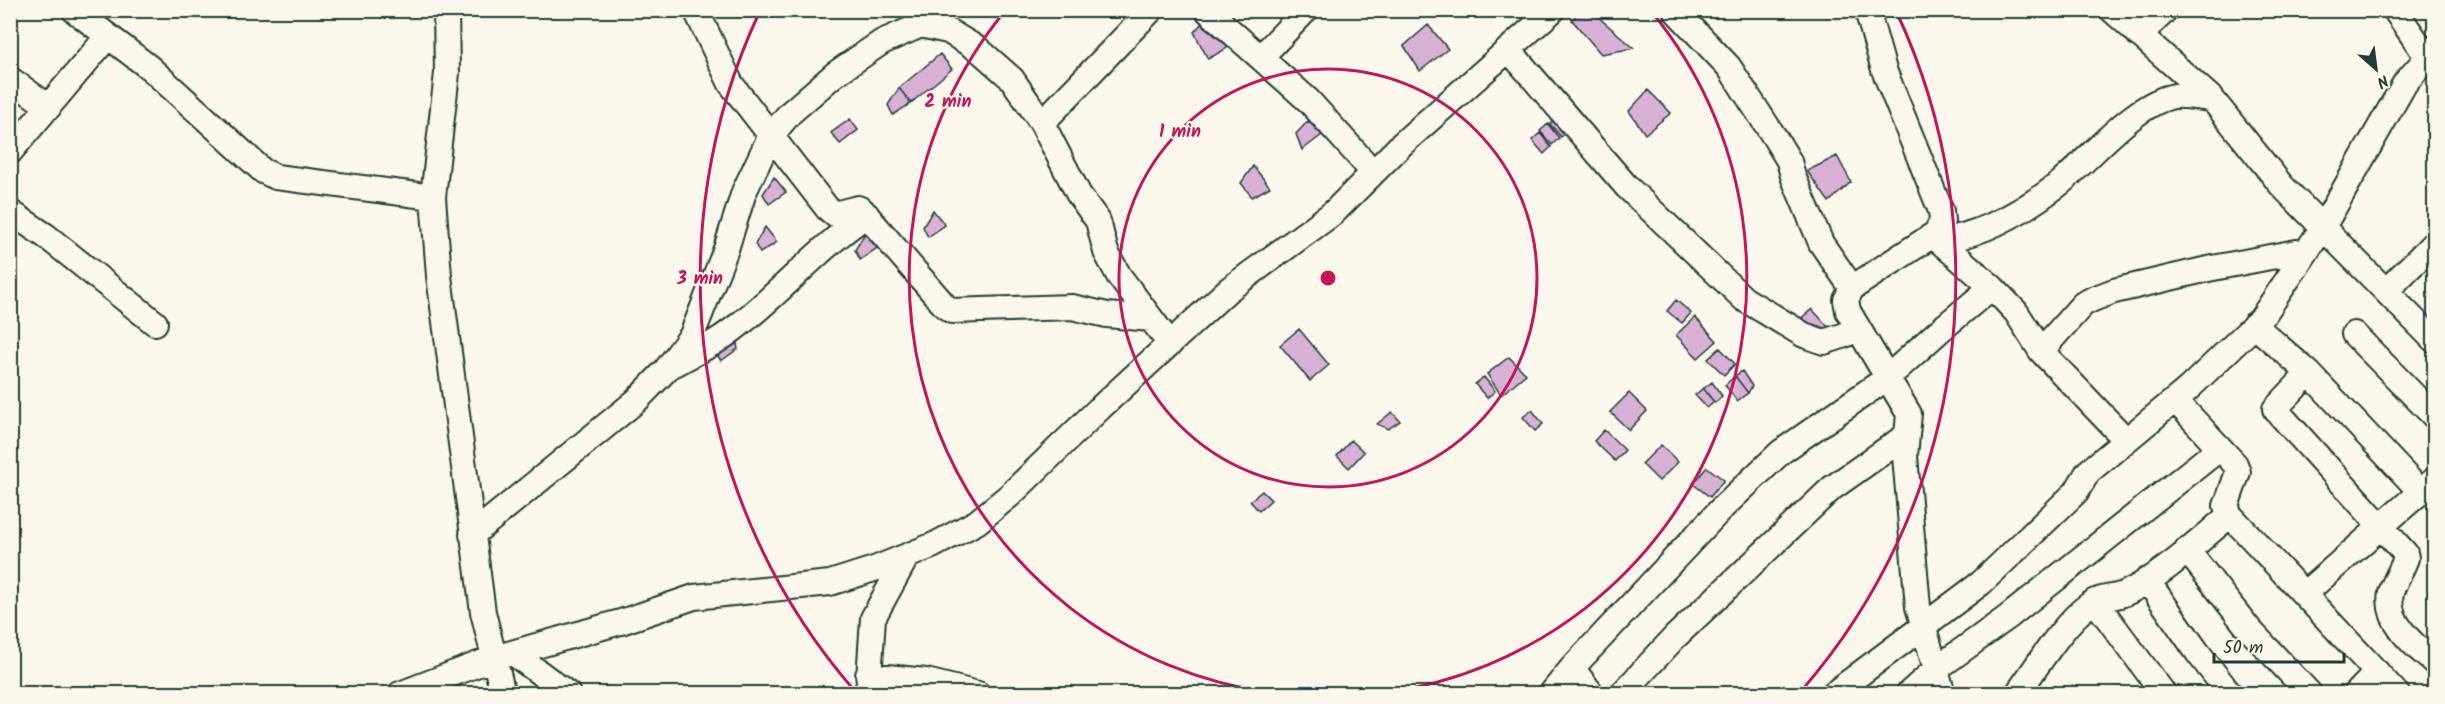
<svg xmlns="http://www.w3.org/2000/svg" width="2445" height="704" font-family="Kalam,sans-serif">
  <style>
    .building { fill: #d9b1d7; stroke: #1f3d34; stroke-width: 1.5 }
    .lines { fill: none; stroke-linecap: round; stroke-linejoin: round }
    .minor-casing { stroke: #1f3d34; stroke-width: 28 }
    .minor { stroke: #fbf7ec; stroke-width: 24 }
    .ring { fill: none; stroke: #c2185b; stroke-width: 3 }
    .centre { fill: #c2185b; stroke: #fbf7ec; stroke-width: 3 }
    .ring-label { font-size: 18px; text-anchor: middle; font-weight: bold; fill: #c2185b; stroke: #fbf7ec; stroke-width: 4.5; stroke-linejoin: round; paint-order: stroke }
  </style>
  <rect width="100%" height="100%" fill="#fbf7ec"/>
  <filter id="ink" filterUnits="userSpaceOnUse"><feTurbulence type="fractalNoise" baseFrequency=".0167" numOctaves="2"/><feDisplacementMap in="SourceGraphic" scale="12" xChannelSelector="R" yChannelSelector="G"/><feConvolveMatrix kernelMatrix="1 2 1 2 8 2 1 2 1" color-interpolation-filters="sRGB"/></filter>
  <g filter="url(#ink)">
    <path class="building" d="M 1580,10 L 1590,10 L 1634,48 L 1601,54 L 1572,20 Z
      M 1201,24 L 1229,47 L 1208,59 L 1194,32 Z
      M 1428,25 L 1448,49 L 1420,71 L 1404,46 Z
      M 940,54 L 952,69 L 911,103 L 899,88 Z
      M 899,88 L 911,103 L 893,115 L 888,105 Z
      M 1648,90 L 1671,113 L 1645,134 L 1629,111 Z
      M 1558,116 L 1569,130 L 1561,137 L 1550,124 Z
      M 850,119 L 858,130 L 840,144 L 831,133 Z
      M 1308,121 L 1322,135 L 1302,150 L 1296,134 Z
      M 1548,124 L 1559,138 L 1552,145 L 1540,131 Z
      M 1540,133 L 1551,147 L 1544,154 L 1532,140 Z
      M 1837,156 L 1851,182 L 1829,202 L 1807,171 Z
      M 1253,166 L 1270,187 L 1252,197 L 1241,183 Z
      M 774,177 L 786,192 L 769,204 L 763,194 Z
      M 933,210 L 945,225 L 928,237 L 923,227 Z
      M 765,227 L 777,242 L 760,253 L 755,244 Z
      M 865,233 L 877,248 L 860,260 L 855,250 Z
      M 1676,300 L 1691,313 L 1682,323 L 1667,311 Z
      M 1812,309 L 1830,329 L 1818,334 L 1798,321 Z
      M 1695,317 L 1717,341 L 1698,358 L 1676,335 Z
      M 1299,329 L 1329,365 L 1310,381 L 1280,345 Z
      M 735,335 L 738,349 L 721,361 L 715,351 Z
      M 1720,348 L 1735,364 L 1724,375 L 1708,359 Z
      M 1509,357 L 1526,374 L 1501,395 L 1487,374 Z
      M 1742,371 L 1752,386 L 1748,393 L 1735,376 Z
      M 1735,376 L 1748,393 L 1737,401 L 1725,385 Z
      M 1484,377 L 1495,391 L 1487,398 L 1475,384 Z
      M 1712,382 L 1722,396 L 1715,403 L 1703,389 Z
      M 1703,388 L 1714,402 L 1707,408 L 1695,395 Z
      M 1629,393 L 1647,411 L 1629,430 L 1610,412 Z
      M 1532,410 L 1543,424 L 1535,431 L 1523,417 Z
      M 1392,412 L 1400,421 L 1388,429 L 1377,424 Z
      M 1604,430 L 1625,450 L 1615,461 L 1594,441 Z
      M 1351,440 L 1364,452 L 1349,468 L 1337,456 Z
      M 1661,445 L 1678,462 L 1659,481 L 1642,464 Z
      M 1707,467 L 1724,480 L 1710,497 L 1693,484 Z
      M 1262,491 L 1271,500 L 1259,511 L 1250,501 Z"/>
    <g class="lines">
      <g class="minor-casing">
        <path id="minor" d="M 74,10 L 150,68 L 263,171 L 276,177 L 433,197
          M 446,10 L 447,73 L 433,197 L 439,276 L 483,612 L 503,694
          M 696,10 L 731,84 L 827,208 L 834,214 L 858,208 L 862,210 L 945,306 L 952,311 L 1072,307 L 1107,315 L 1151,319
          M 1207,10 L 1309,101 L 1373,172
          M 1675,10 L 1729,67 L 1775,138 L 1789,161 L 1793,176 L 1821,243 L 1852,288
          M 1867,10 L 1884,70 L 1941,211 L 1942,221 L 1936,233 L 1852,288 L 1846,300 L 1848,311 L 1909,414 L 1905,456 L 1918,607 L 1943,694
          M 2112,10 L 2212,99 L 2282,186 L 2434,340
          M 2395,10 L 2430,61
          M 2139,35 L 2166,10
          M 1509,50 L 1627,187 L 1744,299 L 1804,335 L 1824,342 L 1845,335 L 1856,327
          M 1261,57 L 1306,10
          M 10,79 L 49,107
          M 1042,123 L 1151,10
          M 10,152 L 108,36
          M 10,212 L 46,236 L 155,323
          M 1936,233 L 1939,241 L 1992,287 L 2016,312 L 2041,351 L 2126,440
          M 1939,241 C 1982,235 2024,211 2059,184 C 2090,159 2135,102 2175,96 C 2186,95 2200,98 2212,99
          M 2387,290 L 2434,243
          M 2254,325 L 2309,373 L 2275,409 L 2405,553 L 2406,558 C 2402,570 2394,581 2391,593 C 2385,622 2415,646 2434,662
          M 2354,334 L 2434,416
          M 2041,351 L 2083,304 L 2093,299 L 2114,291 L 2208,269 L 2307,250
          M 675,364 C 692,354 711,346 727,334 C 776,299 817,248 867,215
          M 2309,373 L 2421,492
          M 2175,400 L 2235,464 L 2238,472 L 2226,506 L 2230,515 L 2397,694
          M 472,535 L 636,401 L 666,370 L 692,335 L 726,249 L 744,192 L 770,137 L 790,113 L 835,74 L 882,42 L 921,25 L 948,31 L 978,49 L 1012,79 L 1042,123 L 1079,195 L 1098,221 L 1106,252 L 1119,276 L 1170,344
          M 2187,550 L 2249,629 L 2310,694
          M 2147,580 L 2198,653 L 2230,694
          M 2304,594 L 2434,480
          M 2095,601 L 2164,694
          M 513,653 L 568,694
          M 1572,668 L 1592,694
          M 868,675 L 926,681 L 978,694
          M 400,694 L 494,658 L 624,621 L 694,597 L 830,583 L 877,568 L 934,545 L 977,522 L 1010,495 L 1100,408 L 1228,290 L 1333,213 L 1402,144 L 1553,10
          M 868,694 L 873,618 L 907,556
          M 1551,694 L 1572,668 L 1724,506 L 1781,452 L 1887,378 L 1938,332 L 1992,287
          M 1622,694 L 1675,637 L 1832,488 L 1907,435
          M 1833,694 L 1981,583 L 2076,492 L 2088,472 L 2188,389 L 2261,319 L 2323,227 L 2405,83 L 2420,66 L 2434,58
          M 1908,694 L 1936,669 L 2008,617 L 2220,448
          M 2017,694 C 2036,668 2064,622 2089,605 C 2103,595 2115,599 2128,592 C 2162,576 2200,540 2230,515
          M 2356,694 L 2377,672"/>
      </g>
      <use href="#minor" class="minor"/>
    </g>
  </g>
  <g class="ring">
    <circle cx="1328" cy="278" r="209"/>
    <path d="M1273 693A419 419 0 0 1 1005 11M1651 11A419 419 0 0 1 1383 693"/>
    <path d="M854 690A628 628 0 0 1 759 13M1897 13A628 628 0 0 1 1802 690"/>
  </g>
  <circle cx="1328" cy="278" r="9" class="centre"/>
  <g class="ring-label">
    <text x="948" y="107">2 min</text>
    <text x="1180" y="137">1 min</text>
    <text x="700" y="284">3 min</text>
  </g>
  <rect width="2445" height="704" fill="none" stroke="#fbf7ec" stroke-width="36"/>
  <rect x="18" y="18" width="2409" height="668" fill="none" stroke="#1f3d34" stroke-width="2" filter="url(#ink)"/>
  <g transform="translate(2376 69) rotate(152)" stroke="#fbf7ec" stroke-width="4.5" paint-order="stroke">
  <path d="M0-4.5L10 22L0 15L-10 22Z" fill="#1f3d34"/>
  <text y="-9" font-size="16" font-weight="bold" text-anchor="middle" fill="#1f3d34">N</text>
  </g>
  <path d="M2214 653v9h130v-9" fill="none" stroke="#1f3d34" stroke-width="3"/>
  <text x="2223" y="653" font-size="18" fill="#1f3d34" stroke="#fbf7ec" stroke-width="4.5" paint-order="stroke">50 m</text>
</svg>
